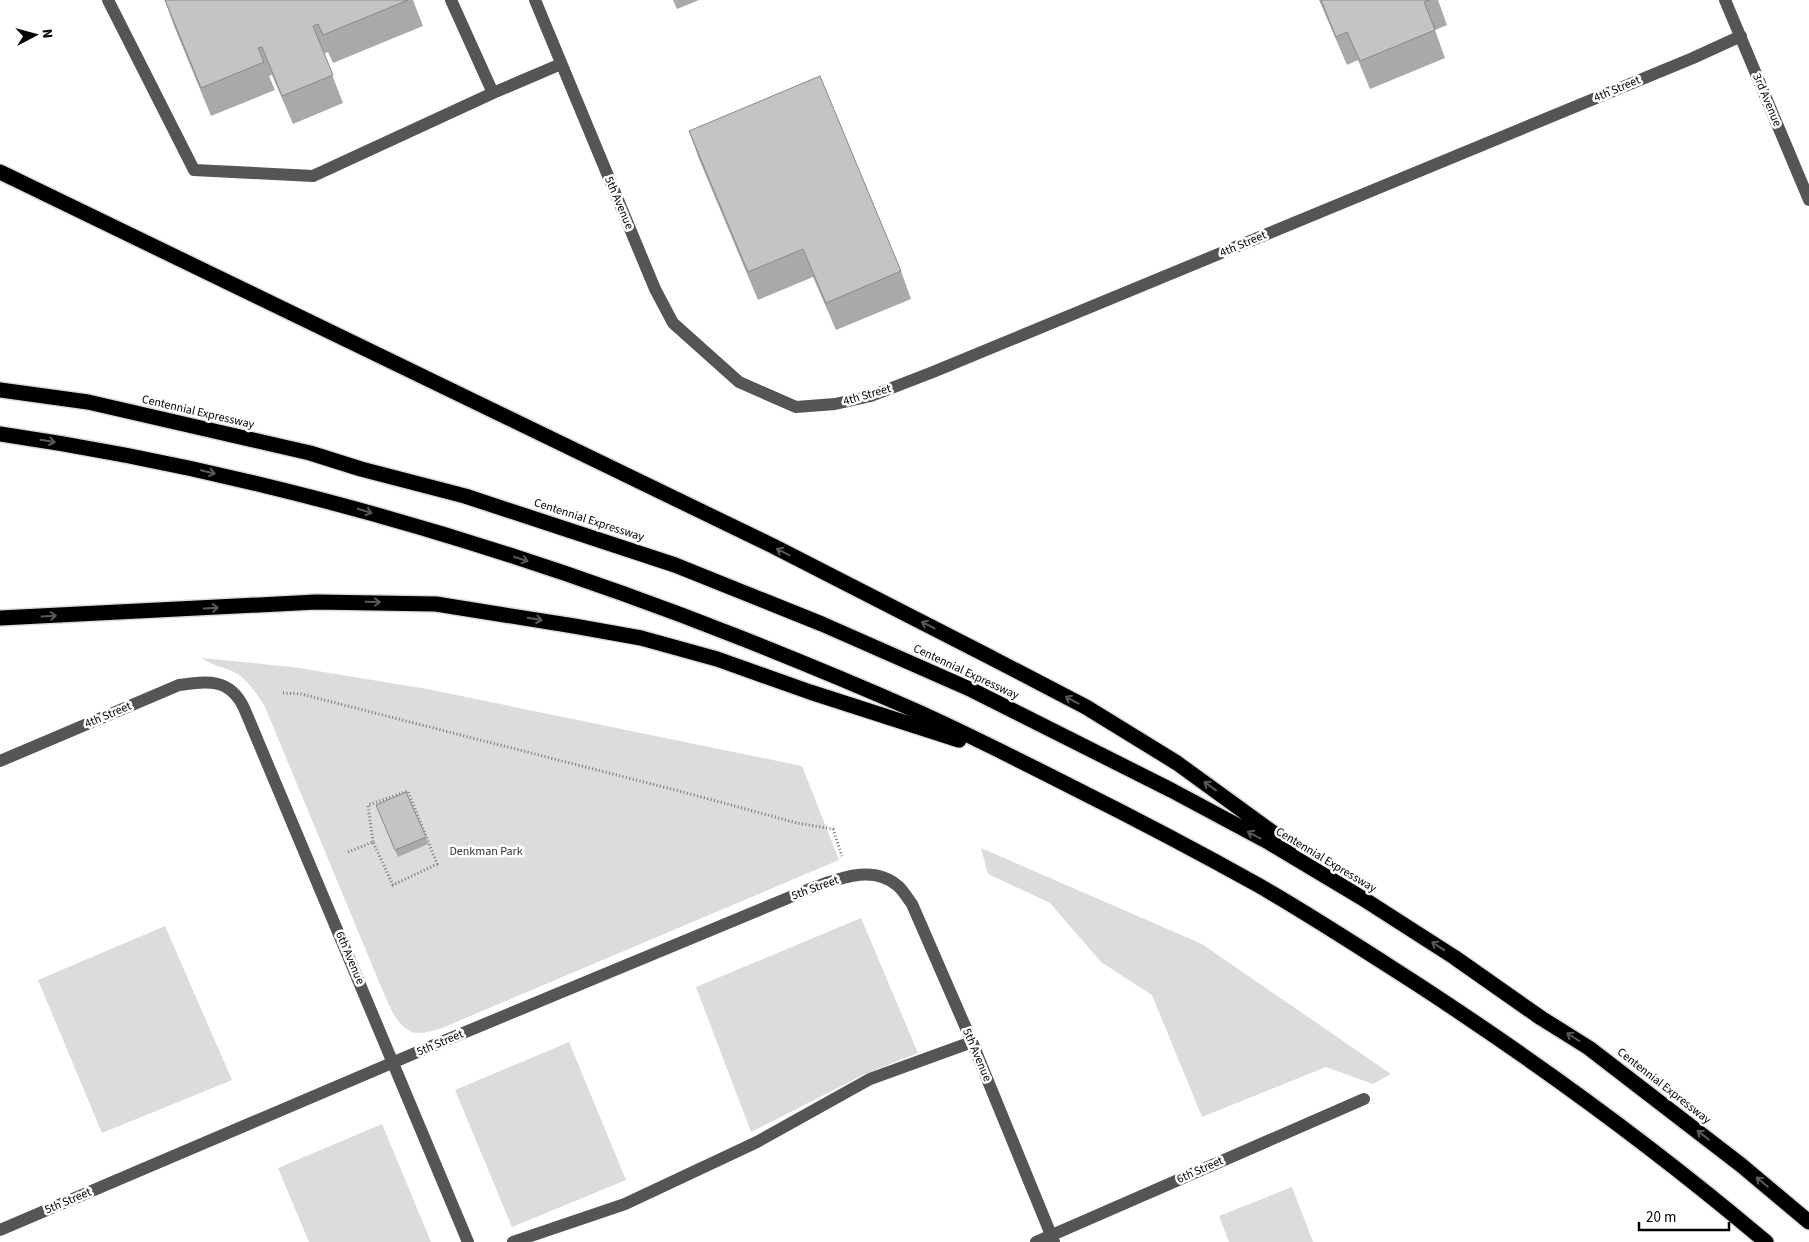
<svg xmlns="http://www.w3.org/2000/svg" width="1809" height="1242" font-family="'Source Sans 3',sans-serif">
  <style>
    .green { fill: #dcdcdc }
    .lines { fill: none; stroke-linecap: round; stroke-linejoin: round }
    .highway-casing { stroke: #dbdbdb; stroke-width: 18 }
    .path { stroke: #777; stroke-width: 3; stroke-dasharray: 1 2.5; stroke-linecap: butt }
    .minor { stroke: #555; stroke-width: 12 }
    .highway { stroke: #000; stroke-width: 15 }
    .wall { fill: #a9a9a9 }
    .building { fill: #c4c4c4; stroke: #898989 }
    .oneway { stroke: #595959 }
    .labels { text-anchor: middle; dominant-baseline: central; stroke-width: 5; stroke-linejoin: round; paint-order: stroke }
    .street-label { font-size: 12px; fill: #000; stroke: #fff }
    .park-label { font-size: 12px; fill: #333; stroke: #fff }
  </style>
  <rect width="100%" height="100%" fill="#fff"/>
  <path class="green" d="M 202,658 L 293,667 L 427,689 L 802,766 L 839,860 L 442,1028 C 435,1030 426,1033 419,1033 C 398,1033 389,1004 382,989 L 265,707 C 258,696 250,683 239,675 C 228,667 213,667 202,658 Z
    M 981,848 L 1202,944 L 1391,1074 L 1373,1084 L 1326,1067 L 1202,1117 L 1152,995 L 1101,962 L 1050,903 L 988,874 Z
    M 861,918 L 918,1053 L 865,1074 L 751,1132 L 696,987 Z
    M 165,926 L 232,1080 L 102,1133 L 38,980 Z
    M 569,1042 L 626,1180 L 512,1227 L 455,1090 Z
    M 382,1124 L 431,1242 L 309,1242 L 278,1168 Z
    M 1292,1187 L 1313,1242 L 1229,1242 L 1219,1216 Z"/>
  <g class="lines">
    <g class="highway-casing">
      <path id="highway" d="M 0,172 L 773,546 L 988,656 L 1086,707 L 1177,763 L 1290,845
        M 0,390 L 88,402 L 310,453 L 361,469 L 465,496 L 675,565 L 822,624 L 972,690 L 1171,790 L 1270,843 L 1362,898 L 1454,957 L 1541,1018 L 1589,1048 L 1741,1165 L 1809,1222
        M 0,434 C 254,471 502,544 741,638 C 799,661 857,685 914,710 C 968,734 1021,761 1074,788 C 1136,819 1197,851 1258,885 C 1312,916 1364,950 1417,984 C 1538,1063 1655,1148 1766,1242
        M 0,618 L 316,602 L 436,604 L 574,626 L 641,638 L 717,659 L 810,692 L 959,740"/>
    </g>
    <path class="path" d="M 283,693 L 301,694 L 683,792 L 797,823 L 833,829 L 842,856
      M 348,852 L 373,842 L 393,885 L 437,864 L 408,791 L 368,805 L 373,842"/>
    <path class="minor" d="M 108,0 L 194,170 L 313,176 L 493,93 L 561,64
      M 451,0 L 493,93
      M 535,0 L 655,289 L 673,323 L 739,382 L 796,407 L 835,404 L 871,396 L 933,372 L 1693,58 L 1741,36
      M 1725,0 L 1809,200
      M 0,761 L 179,685 C 208,681 230,678 244,708 L 468,1242
      M 0,1230 L 427,1048 L 812,888 C 839,879 872,864 898,886 C 903,890 907,898 912,904 L 972,1042 L 1054,1242
      M 513,1242 L 625,1204 L 757,1142 L 870,1079 L 972,1042
      M 1036,1242 L 1364,1099"/>
    <use href="#highway" class="highway"/>
  </g>
  <path class="wall" d="M 165,0 L 413,0 L 423,26 L 333,63 L 328,52 L 324,54 L 343,103 L 293,124 L 272,75 L 269,76 L 275,90 L 211,116 L 174,26 Z
    M 673,0 L 699,0 L 677,9 Z
    M 1319,0 L 1438,0 L 1447,25 L 1435,30 L 1445,58 L 1370,89 L 1358,60 L 1347,65 Z
    M 689,131 L 901,271 L 911,299 L 836,330 L 813,277 L 758,300 L 699,159 Z
    M 376,805 L 426,837 L 428,844 L 398,857 Z"/>
  <path class="building" d="M 165,0 L 408,0 L 323,35 L 318,24 L 313,26 L 333,75 L 282,96 L 262,47 L 258,48 L 264,62 L 201,88 Z
    M 1321,0 L 1430,0 L 1424,2 L 1435,30 L 1360,61 L 1347,32 L 1336,37 Z
    M 820,76 L 901,271 L 826,303 L 803,249 L 748,272 L 689,131 Z
    M 406,792 L 426,837 L 395,850 L 376,805 Z"/>
  <defs><path id="oneway-shaft" d="M-6 0H5M1.5-3L5.5 0L1.5 3" fill="none" stroke-width="1.6" stroke-linecap="round" stroke-linejoin="round" transform="scale(1.25)"/></defs>
  <g class="oneway">
    <use href="#oneway-shaft" transform="translate(48 441) rotate(9)"/>
    <use href="#oneway-shaft" transform="translate(208 472) rotate(13)"/>
    <use href="#oneway-shaft" transform="translate(365 511) rotate(17)"/>
    <use href="#oneway-shaft" transform="translate(783 552) rotate(-153)"/>
    <use href="#oneway-shaft" transform="translate(521 559) rotate(18)"/>
    <use href="#oneway-shaft" transform="translate(373 602) rotate(1)"/>
    <use href="#oneway-shaft" transform="translate(211 608) rotate(-3)"/>
    <use href="#oneway-shaft" transform="translate(49 616) rotate(-3)"/>
    <use href="#oneway-shaft" transform="translate(535 619) rotate(9)"/>
    <use href="#oneway-shaft" transform="translate(928 625) rotate(-153)"/>
    <use href="#oneway-shaft" transform="translate(1072 700) rotate(-152)"/>
    <use href="#oneway-shaft" transform="translate(1210 786) rotate(-144)"/>
    <use href="#oneway-shaft" transform="translate(1254 835) rotate(-152)"/>
    <use href="#oneway-shaft" transform="translate(1438 946) rotate(-147)"/>
    <use href="#oneway-shaft" transform="translate(1573 1037) rotate(-148)"/>
    <use href="#oneway-shaft" transform="translate(1703 1135) rotate(-142)"/>
    <use href="#oneway-shaft" transform="translate(1762 1182) rotate(-140)"/>
  </g>
  <g class="labels">
    <g class="street-label">
      <text transform="translate(1617 89) rotate(-23)">4th Street</text>
      <text transform="translate(1767 100) rotate(67)">3rd Avenue</text>
      <text transform="translate(619 203) rotate(67)">5th Avenue</text>
      <text transform="translate(1243 244) rotate(-23)">4th Street</text>
      <text transform="translate(867 395) rotate(-16)">4th Street</text>
      <text transform="translate(198 412) rotate(13)">Centennial Expressway</text>
      <text transform="translate(589 520) rotate(18)">Centennial Expressway</text>
      <text transform="translate(966 672) rotate(25)">Centennial Expressway</text>
      <text transform="translate(108 715) rotate(-23)">4th Street</text>
      <text transform="translate(1326 860) rotate(31)">Centennial Expressway</text>
      <text transform="translate(815 888) rotate(-20)">5th Street</text>
      <text transform="translate(350 958) rotate(67)">6th Avenue</text>
      <text transform="translate(440 1043) rotate(-23)">5th Street</text>
      <text transform="translate(977 1055) rotate(67)">5th Avenue</text>
      <text transform="translate(1664 1086) rotate(38)">Centennial Expressway</text>
      <text transform="translate(1200 1170) rotate(-24)">6th Street</text>
      <text transform="translate(68 1201) rotate(-23)">5th Street</text>
    </g>
    <g class="park-label">
      <text x="486" y="851">Denkman Park</text>
    </g>
  </g>
  <g transform="translate(35 35) rotate(84)" stroke="#ffffff" stroke-width="4" paint-order="stroke">
  <path d="M0-4L9 19L0 12L-9 19Z" fill="#000000"/>
  <text y="-8" font-size="14" font-weight="bold" text-anchor="middle" fill="#000000">N</text>
  </g>
  <path d="M1639 1222v8h90v-8" fill="none" stroke="#000000" stroke-width="2.5"/>
  <text x="1646" y="1222" font-size="15" fill="#000000" stroke="#ffffff" stroke-width="4" paint-order="stroke">20 m</text>
</svg>
